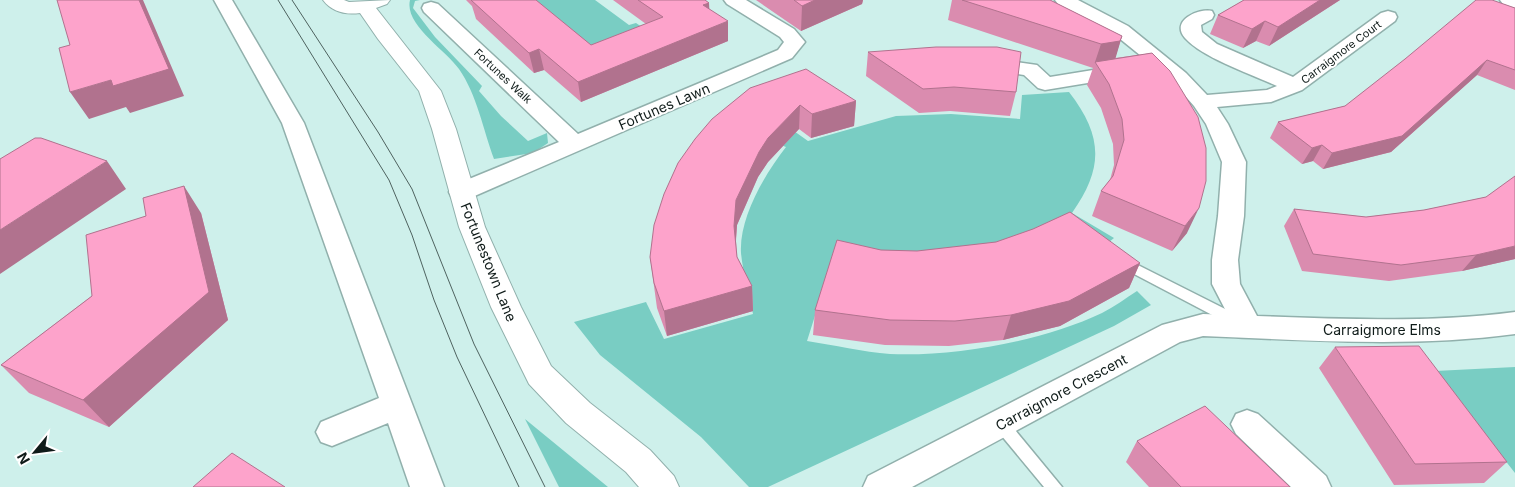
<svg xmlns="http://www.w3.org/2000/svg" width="1515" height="487" font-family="Inter,sans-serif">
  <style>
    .green { fill: #79cdc3 }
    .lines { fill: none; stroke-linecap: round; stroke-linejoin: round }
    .lane-casing { stroke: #91b0ac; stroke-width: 3 }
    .street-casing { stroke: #91b0ac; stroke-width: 3 }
    .secondary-casing { stroke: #91b0ac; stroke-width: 2 }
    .lane { fill: #fff; fill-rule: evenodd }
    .street { fill: #fff; fill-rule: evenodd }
    .secondary { fill: #fff; fill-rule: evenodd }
    .tram { stroke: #4e625f; stroke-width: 1 }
    .wall { fill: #da8caf }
    .shaded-wall { fill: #b1728e }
    .building { fill: #fda3cb; stroke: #b1728e }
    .labels { text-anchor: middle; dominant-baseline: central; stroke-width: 4; stroke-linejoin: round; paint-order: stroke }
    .far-street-label { font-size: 11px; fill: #0f1b19; stroke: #fff }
    .street-label { font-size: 14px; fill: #0f1b19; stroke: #fff }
  </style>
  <rect width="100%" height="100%" fill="#cef0eb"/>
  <path class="green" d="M 410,0 L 420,0 L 415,1 L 413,8 L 435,37 L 482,86 L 479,91 L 501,116 L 528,141 L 547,133 L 548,143 L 533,153 L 494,159 C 483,129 477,95 459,69 C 446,50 404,25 410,0 Z
    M 528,0 L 595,0 L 629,25 L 636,23 L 651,33 L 593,55 Z
    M 1069,92 C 1103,136 1104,168 1072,213 L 1114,238 L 1092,256 L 1021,251 L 832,262 L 807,341 C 834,345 863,352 890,354 C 954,357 1043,341 1102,313 C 1114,307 1126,298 1137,291 L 1151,305 L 1114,326 L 768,487 L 749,487 L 701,437 L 600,355 L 574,322 L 646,302 L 664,339 L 753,314 C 749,294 743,273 741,253 C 739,217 765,174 786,147 L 751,133 L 777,119 L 808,141 L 896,116 L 951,114 L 1020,119 L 1022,95 Z
    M 1515,367 L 1515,473 L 1435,371 Z
    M 525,419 L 608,487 L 559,487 Z"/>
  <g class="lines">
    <g class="lane-casing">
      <path id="lane" d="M 1122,257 L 1245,319 L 1247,323 L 1245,327 L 1240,328 L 1235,327 L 1117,265 L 1116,262 L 1117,259 Z
        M 1001,418 L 1006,419 L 1062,487 L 1044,487 L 996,429 L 993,424 L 996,419 Z"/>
    </g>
    <g class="street-casing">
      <path id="street" d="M 214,0 L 232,0 L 304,123 L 444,487 L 410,487 L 388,423 L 332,446 L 321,442 L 316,432 L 321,422 L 379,398 L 282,123 Z
        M 724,0 L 746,0 L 794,29 L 805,42 L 792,58 L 470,198 L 461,200 L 452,198 L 449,192 L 452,186 L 559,142 L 424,12 L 422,8 L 424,4 L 431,2 L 438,4 L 578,134 L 778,50 L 784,42 L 780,37 L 727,4 Z
        M 1055,0 L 1078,0 L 1128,26 L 1186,73 L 1207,95 L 1267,90 L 1277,86 C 1251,74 1203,58 1185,38 C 1170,21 1198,8 1212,11 L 1214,15 L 1212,19 L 1201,25 L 1202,32 L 1217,44 L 1293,77 L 1381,13 L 1388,11 L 1395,13 L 1397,17 L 1395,21 L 1302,90 L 1271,102 L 1217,107 L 1228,124 L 1246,162 L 1244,216 L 1238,260 L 1240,284 L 1257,316 C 1343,319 1430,323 1515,312 L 1515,334 C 1412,348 1306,340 1203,336 L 1180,342 L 912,487 L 863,487 L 868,476 L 1162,325 L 1203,314 L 1228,315 L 1212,284 L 1212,260 L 1218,216 L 1222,162 L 1206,124 L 1194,106 L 1172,81 L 1114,34 L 1058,4 Z
        M 1500,0 L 1515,0 L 1515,8 L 1503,4 Z
        M 1001,60 L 1037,65 L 1050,77 L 1124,65 L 1131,67 L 1134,71 L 1131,75 L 1124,77 L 1045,90 L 1038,88 L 1024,75 L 994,70 L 991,66 L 994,62 Z
        M 1247,410 L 1258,414 L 1326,476 L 1331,487 L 1291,487 L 1236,434 L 1231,424 L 1236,414 Z"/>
    </g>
    <g class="secondary-casing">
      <path id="secondary" d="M 323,0 L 344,0 L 349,2 L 390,0 L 387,4 L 376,8 L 441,91 L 456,129 L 485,227 L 521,307 L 551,366 L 590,403 L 650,450 L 674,476 L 679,487 L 639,487 L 626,472 L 566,423 L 529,384 L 491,307 L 459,227 L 432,129 L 419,91 L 378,39 L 360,13 C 346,15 332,12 323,0 Z"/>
    </g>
    <use href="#lane" class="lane"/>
    <use href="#street" class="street"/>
    <use href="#secondary" class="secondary"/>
    <path class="tram" d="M 278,0 L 389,180 L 412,235 L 434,300 L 457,357 L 519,487
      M 292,0 L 378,132 L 412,189 L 474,344 L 545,487"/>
  </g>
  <path class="wall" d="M 466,0 L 536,0 L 591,45 L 646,24 L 613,0 L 705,0 L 709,3 L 709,10 L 728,41 L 581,102 L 544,70 L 534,73 L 476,19 L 472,6 Z
    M 756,0 L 863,0 L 862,4 L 801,31 Z
    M 952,0 L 1050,0 L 1122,36 L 1115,58 L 1152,53 L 1187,233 L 1172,251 L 1092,216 L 1101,191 L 1110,180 L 1114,165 L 1113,144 L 1101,108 L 1087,85 L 1093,68 L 948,20 Z
    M 1244,0 L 1340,0 L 1269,46 L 1256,41 L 1243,48 L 1210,34 L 1218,15 Z
    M 1515,8 L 1515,90 L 1477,75 L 1391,152 L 1323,169 L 1313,161 L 1302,164 L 1270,138 L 1278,122 L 1345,106 Z
    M 868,52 L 1016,92 L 1010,116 L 950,111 L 919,113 L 866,76 Z
    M 750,88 L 856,101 L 854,126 L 811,138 L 799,129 L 768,162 L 758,177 L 737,225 L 736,241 L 737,257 L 752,286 L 753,311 L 667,336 L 657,308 L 650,257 Z
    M 1486,197 L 1515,259 L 1462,271 L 1389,281 L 1302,271 L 1284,226 L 1294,209 L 1366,217 L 1424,210 Z
    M 201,213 L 228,320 L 109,427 L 29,393 L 1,365 Z
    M 881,250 L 1140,263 L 1129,288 L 1060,326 L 1003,340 L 949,346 L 885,345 L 813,335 L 815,310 Z
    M 1335,347 L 1507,462 L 1484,483 L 1394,485 L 1319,368 Z
    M 1137,441 L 1290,487 L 1149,487 L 1126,462 Z"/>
  <path class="shaded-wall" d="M 139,0 L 143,0 L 184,96 L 130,113 L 126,107 L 89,119 L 70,92 L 111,80 Z
    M 815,0 L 863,0 L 862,4 L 801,31 L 802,6 Z
    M 1320,0 L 1340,0 L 1269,46 L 1278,27 Z
    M 709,3 L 710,22 L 703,5 Z
    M 728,21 L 728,41 L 581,102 L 578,82 Z
    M 1265,21 L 1256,41 L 1243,48 L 1252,29 Z
    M 1122,36 L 1115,60 L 1095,62 L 1101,44 Z
    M 539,49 L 544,70 L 534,73 L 529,53 Z
    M 1487,60 L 1477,75 L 1391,152 L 1323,169 L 1332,153 Z
    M 856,101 L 854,126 L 811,138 L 812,114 Z
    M 800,105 L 799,129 L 768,162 L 758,177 L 737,225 L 735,251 L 734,226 L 736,200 L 759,152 L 768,138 Z
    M 1322,145 L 1313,161 L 1302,164 L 1312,148 Z
    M 107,161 L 126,189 L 0,274 L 0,230 Z
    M 184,186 L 201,213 L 228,320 L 109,427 L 83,400 Z
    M 1199,208 L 1187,233 L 1172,251 L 1185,226 Z
    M 1515,246 L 1515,259 L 1462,271 L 1476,255 Z
    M 1140,263 L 1129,288 L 1060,326 L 1003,340 L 1011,315 Z
    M 752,286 L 753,311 L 667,336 L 664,311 Z"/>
  <path class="building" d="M 57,0 L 139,0 L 169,69 L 113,86 L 111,80 L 70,92 L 59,48 L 70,45 Z
    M 471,0 L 536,0 L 591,45 L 663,17 L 638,0 L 705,0 L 709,3 L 703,5 L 728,21 L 578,82 L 539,49 L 529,53 Z
    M 794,0 L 815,0 L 802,6 Z
    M 962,0 L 1050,0 L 1122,36 L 1120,41 L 1101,44 Z
    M 1244,0 L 1320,0 L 1278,27 L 1265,21 L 1252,29 L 1218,15 Z
    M 1476,0 L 1492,0 L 1515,8 L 1515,70 L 1487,60 L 1402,136 L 1332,153 L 1322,145 L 1312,148 L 1278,122 L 1345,106 L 1405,59 Z
    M 936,47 L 997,47 L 1021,52 L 1016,92 L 954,87 L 923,89 L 868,52 Z
    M 1152,53 L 1170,71 L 1198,117 L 1206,148 L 1206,181 L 1199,208 L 1185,226 L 1101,191 L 1113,176 L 1124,140 L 1122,119 L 1109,84 L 1095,62 Z
    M 806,69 L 856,101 L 812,114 L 800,105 L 768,138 L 759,152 L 736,200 L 734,226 L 737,257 L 752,286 L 664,311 L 654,283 L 650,257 L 654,225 L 664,194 L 678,163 L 695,139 L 712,119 L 750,88 Z
    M 35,138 L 41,138 L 107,161 L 0,230 L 0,159 Z
    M 1515,176 L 1515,246 L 1476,255 L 1401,265 L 1313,254 L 1294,209 L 1366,217 L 1424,210 L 1486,197 Z
    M 184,186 L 209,292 L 83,400 L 1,365 L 92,296 L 86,235 L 146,216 L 143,198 Z
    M 1070,212 L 1140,263 L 1069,301 L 1011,315 L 955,321 L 890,320 L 815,310 L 837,240 L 881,250 L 917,251 L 996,242 L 1033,229 Z
    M 1419,346 L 1507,462 L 1415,464 L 1335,347 Z
    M 1205,406 L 1290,487 L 1181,487 L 1137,441 Z
    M 232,453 L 285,487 L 193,487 Z"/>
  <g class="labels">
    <g class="far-street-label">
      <text transform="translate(1341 52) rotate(-37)">Carraigmore Court</text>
      <text transform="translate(503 76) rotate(43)">Fortunes Walk</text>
    </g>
    <g class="street-label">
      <text transform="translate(664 106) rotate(-23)">Fortunes Lawn</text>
      <text transform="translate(489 262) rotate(68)">Fortunestown Lane</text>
      <text x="1382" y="329">Carraigmore Elms</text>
      <text transform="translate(1061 392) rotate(-28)">Carraigmore Crescent</text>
    </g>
  </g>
  <g transform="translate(35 452) rotate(241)" stroke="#ffffff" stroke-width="4" paint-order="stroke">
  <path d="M0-4L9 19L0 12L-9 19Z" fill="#0f1b19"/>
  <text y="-8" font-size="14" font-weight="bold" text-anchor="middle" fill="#0f1b19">N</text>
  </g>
</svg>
